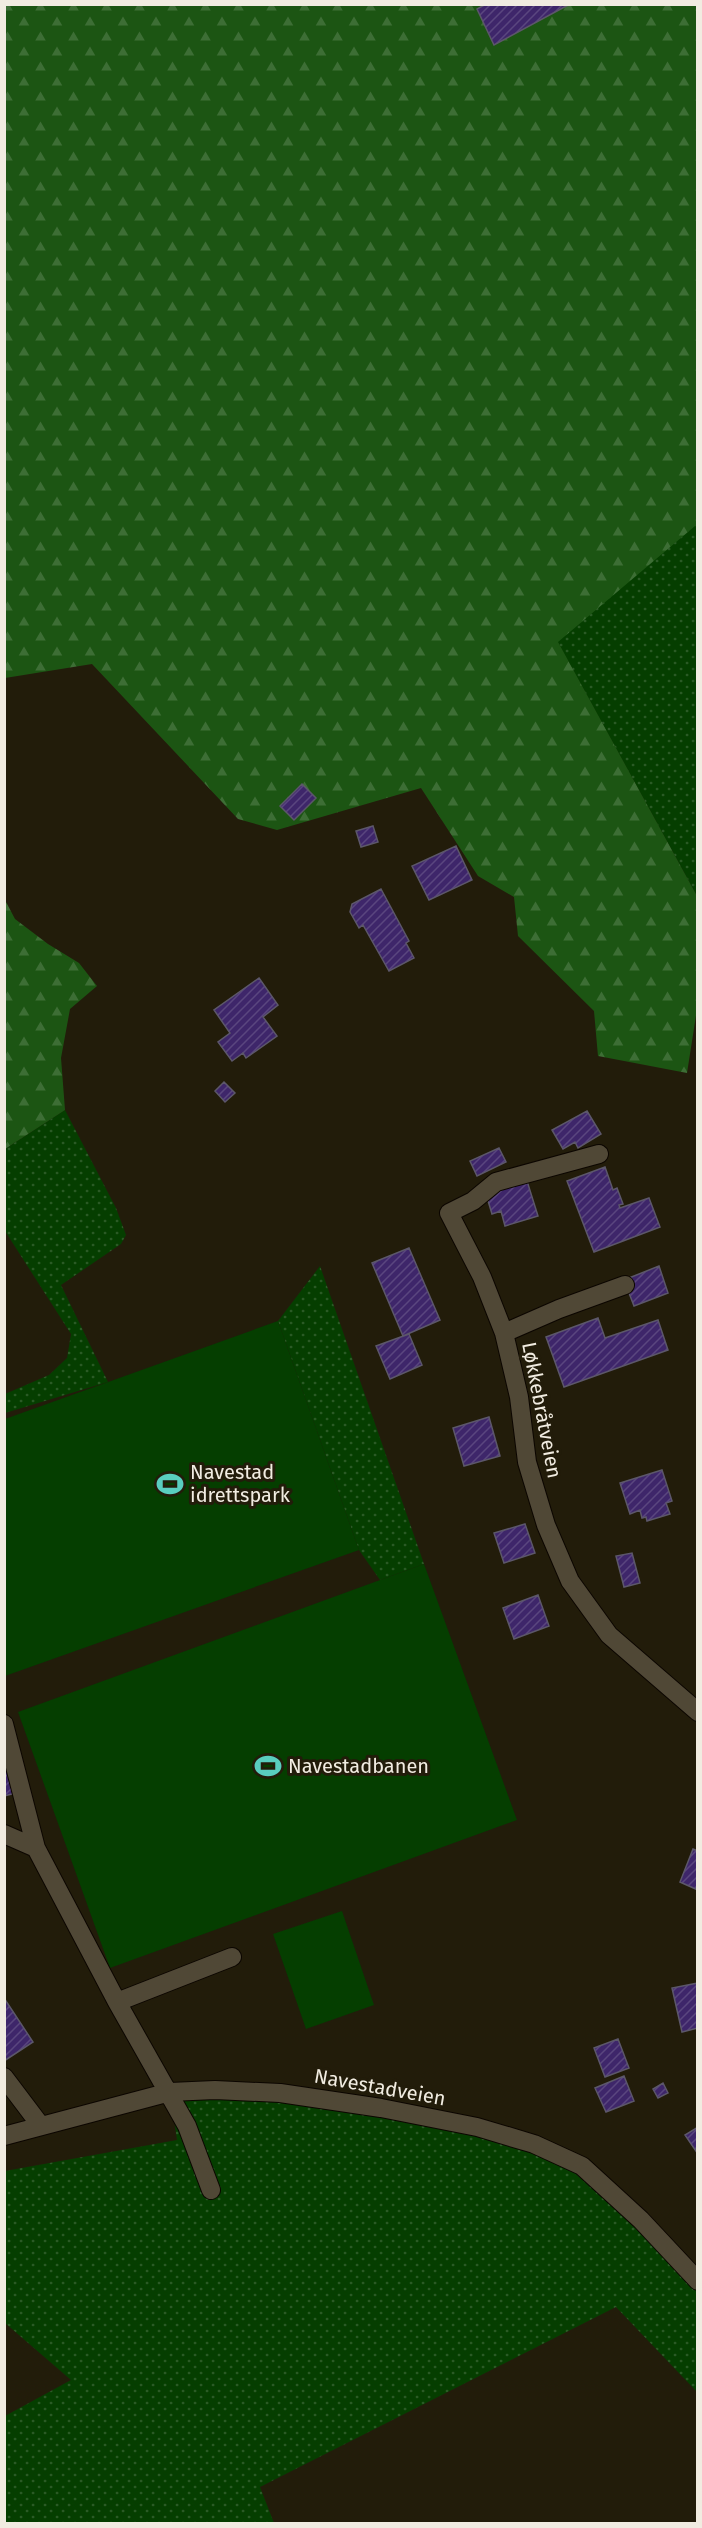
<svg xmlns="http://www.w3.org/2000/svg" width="702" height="2528" font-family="'Fira Sans',sans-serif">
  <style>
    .grass { fill: url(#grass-dots) }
    .forest { fill: url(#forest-firs) }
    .garden { fill: #053e00 }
    .building { fill: url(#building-hatch); stroke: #5c576a; stroke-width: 1.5 }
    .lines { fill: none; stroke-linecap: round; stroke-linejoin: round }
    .minor-casing { stroke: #0c0600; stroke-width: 20 }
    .minor { stroke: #504836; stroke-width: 18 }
    .labels { text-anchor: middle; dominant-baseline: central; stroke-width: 6; stroke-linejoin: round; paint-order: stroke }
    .street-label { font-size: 20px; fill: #f1ece1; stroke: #221c0a }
    .poi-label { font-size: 20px; fill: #f1ece1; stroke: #221c0a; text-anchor: start }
  </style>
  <defs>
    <pattern id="grass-dots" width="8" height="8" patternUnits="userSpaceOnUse" patternTransform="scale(1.5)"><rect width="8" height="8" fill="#053e00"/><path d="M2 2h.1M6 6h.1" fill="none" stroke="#2a5a25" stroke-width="1.8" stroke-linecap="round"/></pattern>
    <pattern id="forest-firs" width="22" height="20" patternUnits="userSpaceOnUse" patternTransform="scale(1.5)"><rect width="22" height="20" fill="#1c5513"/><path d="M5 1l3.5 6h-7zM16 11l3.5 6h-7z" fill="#3d6e35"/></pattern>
    <pattern id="building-hatch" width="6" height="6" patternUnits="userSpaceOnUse" patternTransform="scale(1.5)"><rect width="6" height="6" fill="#3e266a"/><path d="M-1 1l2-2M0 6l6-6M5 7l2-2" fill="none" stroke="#5a467f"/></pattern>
  </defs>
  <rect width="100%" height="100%" fill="#221c0a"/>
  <path class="grass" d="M 695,525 L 697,527 L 697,896 L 557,641 Z
    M 65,1110 L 116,1208 L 126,1235 L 121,1244 L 61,1285 L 108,1382 L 5,1413 L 5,1394 L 49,1375 L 67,1358 L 71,1334 L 5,1231 L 5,1149 Z
    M 320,1266 L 424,1564 L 380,1580 L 359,1550 L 278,1321 Z
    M 170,2092 L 381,2108 L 582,2166 L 697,2281 L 697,2392 L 616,2307 L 260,2487 L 274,2523 L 5,2523 L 5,2416 L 71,2380 L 5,2323 L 5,2171 L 177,2140 Z"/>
  <path class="forest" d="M 5,5 L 697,5 L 697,527 L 695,526 L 558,642 L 697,896 L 697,1009 L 687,1073 L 598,1056 L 594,1011 L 518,936 L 514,897 L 478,876 L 421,788 L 277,830 L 238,819 L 92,664 L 5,678 Z
    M 5,900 L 15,919 L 48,944 L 79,963 L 97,986 L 70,1009 L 61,1058 L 65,1110 L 5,1149 Z"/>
  <path class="garden" d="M 278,1321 L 359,1550 L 5,1676 L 5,1419 Z
    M 424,1564 L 517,1820 L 110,1968 L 18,1712 Z
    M 342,1911 L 374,2005 L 306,2029 L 273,1934 Z"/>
  <path class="building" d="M 486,4 L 570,4 L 494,45 L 477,9 Z
    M 302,784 L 316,798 L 294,820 L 280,806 Z
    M 373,826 L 378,842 L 361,847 L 356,831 Z
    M 456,846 L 472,880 L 429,900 L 412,866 Z
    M 381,889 L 409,941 L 406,943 L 414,958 L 389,971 L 363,925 L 359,928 L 350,912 L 352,904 Z
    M 259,978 L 278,1005 L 263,1017 L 277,1036 L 246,1058 L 243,1053 L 232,1061 L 218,1042 L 230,1033 L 214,1010 Z
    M 224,1082 L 235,1093 L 225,1102 L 215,1091 Z
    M 587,1111 L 601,1134 L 578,1148 L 575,1142 L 563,1149 L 552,1130 Z
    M 499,1148 L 506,1162 L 477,1176 L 470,1161 Z
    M 605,1167 L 613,1190 L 617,1188 L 623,1204 L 619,1205 L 620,1208 L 649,1198 L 660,1227 L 594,1252 L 567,1181 Z
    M 527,1181 L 538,1216 L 505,1226 L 501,1211 L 492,1214 L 486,1194 Z
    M 409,1248 L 440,1320 L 403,1336 L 372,1263 Z
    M 659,1266 L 668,1293 L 634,1306 L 624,1280 Z
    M 598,1318 L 605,1338 L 658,1320 L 668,1350 L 564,1387 L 546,1337 Z
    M 409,1334 L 422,1365 L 390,1379 L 376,1346 Z
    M 489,1417 L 500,1456 L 464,1466 L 453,1428 Z
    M 662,1470 L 672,1501 L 666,1503 L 670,1514 L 647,1521 L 646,1517 L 642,1518 L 640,1510 L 630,1514 L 620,1483 Z
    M 525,1524 L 535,1553 L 504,1563 L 494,1533 Z
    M 632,1553 L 640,1583 L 624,1587 L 616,1556 Z
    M 538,1595 L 549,1626 L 514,1639 L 503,1608 Z
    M 4,1759 L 16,1793 L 4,1796 Z
    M 693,1849 L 698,1851 L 698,1890 L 680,1882 Z
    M 698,1983 L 698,2028 L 682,2032 L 672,1988 Z
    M 4,1998 L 33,2042 L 4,2061 Z
    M 618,2039 L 629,2068 L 605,2077 L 594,2048 Z
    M 624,2076 L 634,2101 L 606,2112 L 595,2088 Z
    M 663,2083 L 668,2093 L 658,2098 L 653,2089 Z
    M 698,2127 L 698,2154 L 685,2135 Z"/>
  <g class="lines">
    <g class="minor-casing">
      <path id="minor" d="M 599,1154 L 496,1182 L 473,1201 L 449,1213 L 482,1277 L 504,1333 L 519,1397 L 527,1462 L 546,1525 L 570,1581 L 609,1635 L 698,1712
        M 504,1333 L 559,1309 L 625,1285
        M 4,1724 L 36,1848 L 117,2002 L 187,2126 L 211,2190
        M 4,1834 L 36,1848
        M 117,2002 L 232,1957
        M 4,2077 L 41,2126
        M 4,2136 L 170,2092 L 215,2090 L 280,2093 L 381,2108 L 477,2127 L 534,2144 L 582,2166 L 641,2220 L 698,2281"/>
    </g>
    <use href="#minor" class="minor"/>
  </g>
  <defs>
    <g id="stadium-bare" transform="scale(2.07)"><path d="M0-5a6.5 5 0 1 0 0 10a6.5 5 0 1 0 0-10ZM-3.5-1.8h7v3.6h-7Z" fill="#59cebf" stroke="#221c0a" stroke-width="2.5" paint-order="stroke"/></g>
  </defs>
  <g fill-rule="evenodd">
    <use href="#stadium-bare" x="170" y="1484"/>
    <use href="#stadium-bare" x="268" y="1766"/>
  </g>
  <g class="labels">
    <g class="street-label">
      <text transform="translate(542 1410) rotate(79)">Løkkebråtveien</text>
      <text transform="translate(380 2087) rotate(10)">Navestadveien</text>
    </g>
    <g class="poi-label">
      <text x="190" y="1472">Navestad<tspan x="190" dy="23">idrettspark</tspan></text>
      <text x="288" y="1766">Navestadbanen</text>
    </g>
  </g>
  <rect width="702" height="2528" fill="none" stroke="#f1ece1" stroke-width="12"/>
</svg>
